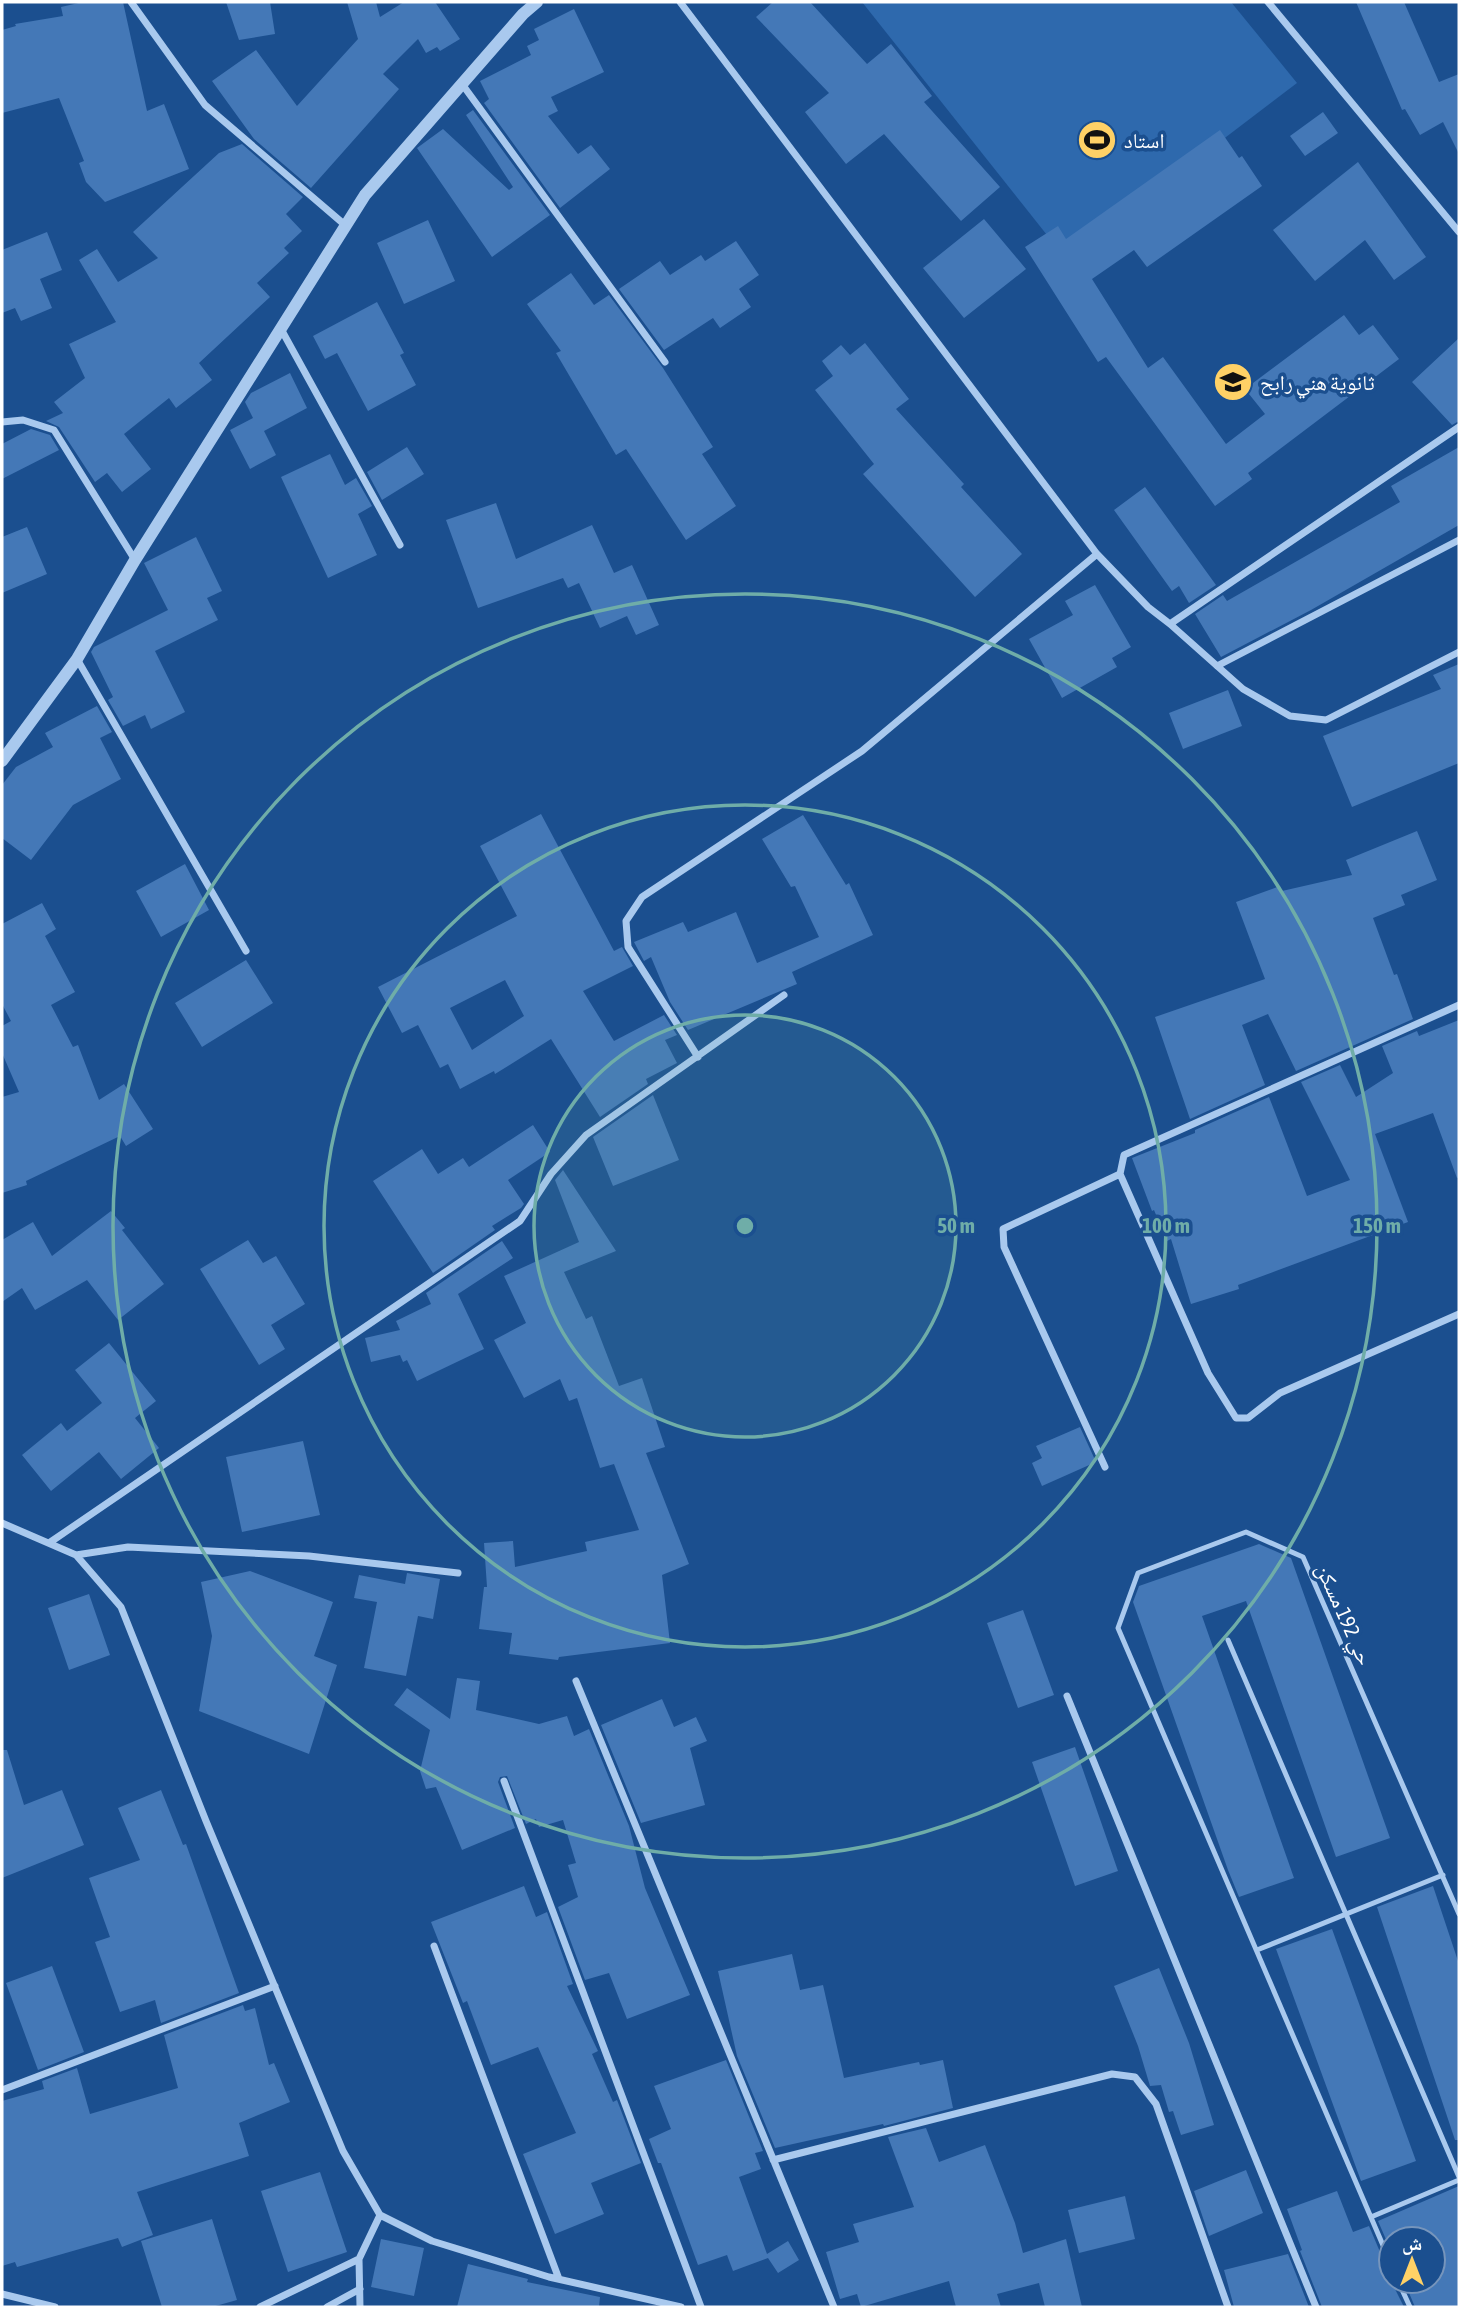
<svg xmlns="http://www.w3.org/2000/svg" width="1461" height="2309" font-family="'Asap Condensed','Noto Naskh Arabic',sans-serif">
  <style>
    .green { fill: #2e69ad }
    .building { fill: #4478b7; fill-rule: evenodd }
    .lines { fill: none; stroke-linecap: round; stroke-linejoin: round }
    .service { stroke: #a9c9ee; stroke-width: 5 }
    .minor { stroke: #a9c9ee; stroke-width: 7 }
    .tertiary { stroke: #a9c9ee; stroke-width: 12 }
    .ring { fill: none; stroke: #6fada8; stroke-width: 3.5 }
    .labels { text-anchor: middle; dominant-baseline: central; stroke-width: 7; stroke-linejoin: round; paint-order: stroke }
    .poi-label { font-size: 21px; fill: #fff; stroke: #1b4f8f; text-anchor: start }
    .street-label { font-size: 21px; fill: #fff; stroke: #1b4f8f }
    .centre { fill: #6fada8; stroke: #1b4f8f; stroke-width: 3.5 }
    .ring-label { font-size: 21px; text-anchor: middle; font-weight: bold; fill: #6fada8; stroke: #1b4f8f; stroke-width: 7; stroke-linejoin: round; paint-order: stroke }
  </style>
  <rect width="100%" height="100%" fill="#1b4f8f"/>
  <path class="green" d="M 862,2 L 1231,2 L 1297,83 L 1066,259 Z"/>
  <path class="building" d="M 83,2 L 123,2 L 147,111 L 164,104 L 189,169 L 105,202 L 86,182 L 79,163 L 84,161 L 59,98 L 2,113 L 2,30 L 16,26 L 15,24 L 63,16 L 61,7 Z
    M 226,2 L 270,2 L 275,34 L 239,40 Z
    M 347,2 L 376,2 L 380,17 L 404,2 L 435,2 L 460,39 L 440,51 L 437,47 L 426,53 L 418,39 L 383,74 L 399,89 L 311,188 L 254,139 L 212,81 L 256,50 L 297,106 L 358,39 Z
    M 773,2 L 810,2 L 867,64 L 891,44 L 932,96 L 924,102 L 1000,187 L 961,221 L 884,134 L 846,164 L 805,112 L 829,93 L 756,17 Z
    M 1356,2 L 1404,2 L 1439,82 L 1459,74 L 1459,154 L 1443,122 L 1420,135 L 1405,109 L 1402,110 Z
    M 574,9 L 604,72 L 551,97 L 558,111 L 548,116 L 578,154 L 591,145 L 610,169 L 560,208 L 484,103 L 489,99 L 480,81 L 531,55 L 527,46 L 539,40 L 534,29 Z
    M 473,110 L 550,215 L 492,257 L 417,148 L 443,129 L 509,190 L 513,187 L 466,115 Z
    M 1323,112 L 1338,133 L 1305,156 L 1290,136 Z
    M 1220,130 L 1239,158 L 1242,156 L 1262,186 L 1147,267 L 1134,250 L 1092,279 L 1148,368 L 1163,357 L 1226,444 L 1265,414 L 1245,389 L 1344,315 L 1359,335 L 1373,325 L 1399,359 L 1248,473 L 1252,479 L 1215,506 L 1106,357 L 1098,362 L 1025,247 L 1058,226 L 1066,239 Z
    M 242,144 L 303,197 L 286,214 L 302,231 L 284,248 L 289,253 L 257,283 L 270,297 L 199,363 L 212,380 L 176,408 L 169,398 L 124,434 L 151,469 L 122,492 L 107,473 L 95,482 L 59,427 L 46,421 L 63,413 L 54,402 L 85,378 L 69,344 L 116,322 L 79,260 L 97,249 L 118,282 L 158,258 L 133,232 L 219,153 Z
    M 1358,162 L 1426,257 L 1394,280 L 1365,240 L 1315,281 L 1273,230 Z
    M 984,219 L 1026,269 L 964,318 L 923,268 Z
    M 428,220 L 455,281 L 404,304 L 377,243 Z
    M 47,232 L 62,270 L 40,279 L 52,308 L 21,321 L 15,308 L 2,313 L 2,250 Z
    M 736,241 L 759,275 L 739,289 L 751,307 L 720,328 L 713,318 L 664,350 L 619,289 L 660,261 L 670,275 L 701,255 L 705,261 Z
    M 571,273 L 594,305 L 609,295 L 663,368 L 713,447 L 702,454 L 736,506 L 686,540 L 626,449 L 616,455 L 556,353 L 561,351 L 527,304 Z
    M 377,302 L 404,353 L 400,355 L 416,385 L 368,411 L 337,353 L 325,359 L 313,336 Z
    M 1459,338 L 1459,421 L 1452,425 L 1412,382 Z
    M 865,343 L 909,399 L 896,409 L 964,484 L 961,487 L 1022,554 L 975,597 L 863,474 L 874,464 L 815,390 L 833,376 L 822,361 L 841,345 L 850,355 Z
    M 290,373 L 307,408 L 264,431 L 276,455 L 250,469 L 230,430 L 253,418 L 245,402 L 251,393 Z
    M 31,429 L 50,435 L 59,450 L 2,479 L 2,444 Z
    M 407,447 L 424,474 L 382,500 L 367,472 Z
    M 1459,447 L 1459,525 L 1311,610 L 1221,657 L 1195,614 L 1223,595 L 1227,601 L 1400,502 L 1391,486 Z
    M 330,454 L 345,485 L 356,478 L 372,506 L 358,514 L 377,555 L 328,578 L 281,477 Z
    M 1145,487 L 1216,585 L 1189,603 L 1179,586 L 1172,591 L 1114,510 Z
    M 496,503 L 516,559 L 592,525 L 614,573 L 632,565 L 659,625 L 636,635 L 627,616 L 600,628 L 579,583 L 568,588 L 563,578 L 478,608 L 446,520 Z
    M 27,527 L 47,574 L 2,593 L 2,537 Z
    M 196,537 L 222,591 L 207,598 L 218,620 L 155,651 L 185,712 L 151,729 L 145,715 L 123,726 L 108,700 L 113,697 L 91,652 L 94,647 L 168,610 L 144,563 Z
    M 1095,585 L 1131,647 L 1112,658 L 1117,667 L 1062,698 L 1029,639 L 1073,615 L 1065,601 Z
    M 1459,664 L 1459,763 L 1352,807 L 1323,736 L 1441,689 L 1433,675 Z
    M 1228,690 L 1242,726 L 1183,749 L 1169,713 Z
    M 97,706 L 112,732 L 100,738 L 121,779 L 73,805 L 31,860 L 2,838 L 2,785 L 16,767 L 53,747 L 45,733 Z
    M 541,814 L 614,951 L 622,947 L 633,966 L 583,991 L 614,1041 L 664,1015 L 677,1035 L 665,1040 L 677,1063 L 646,1079 L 648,1084 L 600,1117 L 551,1039 L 495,1074 L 494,1071 L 460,1089 L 448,1064 L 440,1068 L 418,1025 L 402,1033 L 378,987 L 517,916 L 480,846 ZM 505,980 L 524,1016 L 472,1050 L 450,1008 Z
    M 803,815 L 846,885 L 849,883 L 873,935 L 792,972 L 797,984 L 688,1030 L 670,1002 L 651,957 L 644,961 L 634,942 L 683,922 L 688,932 L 736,912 L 757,963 L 819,937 L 795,886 L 791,887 L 762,839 Z
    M 1417,831 L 1437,880 L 1401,895 L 1405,905 L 1373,918 L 1394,975 L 1397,974 L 1413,1019 L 1296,1071 L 1268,1014 L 1242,1025 L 1265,1085 L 1190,1119 L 1155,1017 L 1265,979 L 1236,902 L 1280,886 L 1282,891 L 1352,875 L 1346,860 Z
    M 185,864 L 209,910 L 161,937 L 136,891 Z
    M 42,903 L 56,929 L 45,936 L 75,992 L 51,1005 L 73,1047 L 78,1045 L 99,1100 L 124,1084 L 153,1129 L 126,1146 L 120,1136 L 26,1181 L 27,1185 L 2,1193 L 2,1097 L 19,1092 L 2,1053 L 2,1026 L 11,1021 L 2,1004 L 2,924 Z
    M 246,960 L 273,1003 L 202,1047 L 175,1003 Z
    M 1459,1020 L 1459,1177 L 1457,1178 L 1433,1113 L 1375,1134 L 1408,1222 L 1238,1285 L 1239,1289 L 1191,1304 L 1171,1239 L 1167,1241 L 1154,1210 L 1152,1211 L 1132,1158 L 1195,1133 L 1195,1130 L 1269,1097 L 1307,1196 L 1350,1180 L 1301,1082 L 1340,1065 L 1356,1097 L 1393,1073 L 1382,1046 L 1417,1031 L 1419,1036 Z
    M 653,1095 L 679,1160 L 613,1186 L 593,1137 Z
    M 533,1125 L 550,1152 L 508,1180 L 524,1204 L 521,1208 L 492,1226 L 495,1230 L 433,1273 L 373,1181 L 422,1149 L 438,1174 L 463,1158 L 469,1167 Z
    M 563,1170 L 616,1251 L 564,1272 L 586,1319 L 592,1316 L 619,1386 L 642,1378 L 665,1447 L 646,1453 L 689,1564 L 662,1575 L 670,1643 L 559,1657 L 558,1660 L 509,1654 L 512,1633 L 479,1629 L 484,1587 L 487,1587 L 484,1543 L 513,1541 L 515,1567 L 587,1551 L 585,1542 L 639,1530 L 614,1464 L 600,1468 L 577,1398 L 569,1401 L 560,1379 L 524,1398 L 494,1340 L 526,1323 L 504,1276 L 579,1242 L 555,1180 Z
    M 111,1211 L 125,1228 L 122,1230 L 164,1284 L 118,1320 L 87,1280 L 35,1310 L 22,1288 L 2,1302 L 2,1240 L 33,1222 L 52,1256 Z
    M 248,1240 L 263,1263 L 276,1256 L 305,1304 L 271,1325 L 285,1349 L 259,1365 L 200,1269 Z
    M 502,1241 L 513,1258 L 458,1294 L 484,1349 L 417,1381 L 407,1360 L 403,1362 L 400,1355 L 371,1362 L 365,1338 L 400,1330 L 396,1321 L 431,1304 L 426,1293 Z
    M 109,1343 L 156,1401 L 135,1418 L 159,1448 L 121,1479 L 99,1452 L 51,1491 L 22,1455 L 61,1423 L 67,1431 L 102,1403 L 75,1370 Z
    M 1080,1427 L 1096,1462 L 1042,1486 L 1032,1463 L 1042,1458 L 1036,1446 Z
    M 303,1441 L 320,1515 L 242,1532 L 226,1457 Z
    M 1259,1544 L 1291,1558 L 1390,1838 L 1336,1857 L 1246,1601 L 1202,1616 L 1294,1878 L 1239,1897 L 1228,1870 L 1133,1602 L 1139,1586 Z
    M 250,1571 L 333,1602 L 314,1656 L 337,1665 L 309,1754 L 199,1711 L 212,1636 L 201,1582 Z
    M 407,1573 L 440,1579 L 433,1619 L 418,1616 L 406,1676 L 364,1668 L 377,1602 L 354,1598 L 359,1575 L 405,1584 Z
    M 89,1594 L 110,1655 L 69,1670 L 48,1608 Z
    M 1023,1610 L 1054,1695 L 1018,1708 L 987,1623 Z
    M 457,1678 L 480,1681 L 476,1710 L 539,1724 L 567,1716 L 574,1736 L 589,1729 L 629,1826 L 645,1888 L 690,1995 L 627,2019 L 609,1973 L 585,1980 L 558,1907 L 578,1897 L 568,1865 L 576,1863 L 563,1820 L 539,1827 L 536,1819 L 526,1824 L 507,1776 L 500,1777 L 498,1782 L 515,1828 L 462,1850 L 436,1787 L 426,1789 L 420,1771 L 430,1730 L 394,1705 L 407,1688 L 450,1719 Z
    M 662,1699 L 674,1727 L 696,1717 L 707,1741 L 690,1748 L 705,1805 L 641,1823 L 601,1725 Z
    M 1075,1747 L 1118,1871 L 1075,1886 L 1032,1762 Z
    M 2,1750 L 7,1750 L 24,1805 L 62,1790 L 84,1845 L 2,1878 Z
    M 161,1790 L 183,1845 L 186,1844 L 239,1993 L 161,2023 L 155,2000 L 120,2012 L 95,1942 L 110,1937 L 89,1878 L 140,1860 L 118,1808 Z
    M 524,1886 L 536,1917 L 547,1912 L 573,1984 L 567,1986 L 598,2051 L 592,2054 L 613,2102 L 617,2100 L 641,2163 L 591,2183 L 604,2214 L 555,2234 L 523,2154 L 576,2133 L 538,2047 L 491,2065 L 467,2001 L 463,2003 L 431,1922 Z
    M 1433,1886 L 1459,1964 L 1459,2140 L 1455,2140 L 1377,1907 Z
    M 1332,1929 L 1416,2161 L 1361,2181 L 1276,1949 Z
    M 792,1954 L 800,1990 L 823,1985 L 844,2078 L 919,2062 L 920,2065 L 943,2060 L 953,2108 L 884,2126 L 883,2124 L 775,2148 L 737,2056 L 718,1971 Z
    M 52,1966 L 84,2052 L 38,2070 L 6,1983 Z
    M 1159,1968 L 1189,2043 L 1214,2125 L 1181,2135 L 1173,2111 L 1169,2112 L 1161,2085 L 1150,2086 L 1138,2046 L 1114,1986 Z
    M 243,2005 L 245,2011 L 255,2008 L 269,2065 L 274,2063 L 290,2102 L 239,2123 L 249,2156 L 137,2192 L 153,2235 L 122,2247 L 118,2238 L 17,2267 L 15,2262 L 2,2266 L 2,2101 L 44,2089 L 42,2081 L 77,2068 L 90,2114 L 178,2088 L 164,2035 Z
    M 726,2060 L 763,2151 L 755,2153 L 761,2169 L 739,2177 L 767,2254 L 788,2241 L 799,2260 L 778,2273 L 768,2258 L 733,2271 L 727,2255 L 698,2265 L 661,2163 L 658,2163 L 649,2139 L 671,2129 L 654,2086 Z
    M 926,2128 L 939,2162 L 985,2145 L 1015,2223 L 1023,2253 L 1066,2239 L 1082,2307 L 1045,2307 L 1039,2283 L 997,2294 L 1001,2307 L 956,2307 L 949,2281 L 861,2307 L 857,2294 L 840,2299 L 826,2252 L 859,2242 L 853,2224 L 914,2207 L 888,2137 Z
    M 1246,2170 L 1263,2213 L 1209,2236 L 1194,2191 Z
    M 320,2172 L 347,2252 L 288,2272 L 261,2191 Z
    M 1459,2186 L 1459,2307 L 1415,2307 L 1404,2281 L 1433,2281 L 1433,2239 L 1391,2239 L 1391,2251 L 1378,2221 Z
    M 1337,2191 L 1353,2232 L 1369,2226 L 1386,2266 L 1391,2269 L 1391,2281 L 1404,2307 L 1322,2307 L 1300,2251 L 1302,2250 L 1287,2209 Z
    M 1125,2196 L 1135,2239 L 1079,2253 L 1068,2210 Z
    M 212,2219 L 237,2300 L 212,2307 L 162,2307 L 141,2241 Z
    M 381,2239 L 424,2248 L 414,2296 L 371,2287 Z
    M 1288,2254 L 1309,2307 L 1234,2307 L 1224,2270 Z
    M 468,2264 L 528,2279 L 527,2282 L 600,2297 L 599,2307 L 457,2307 Z"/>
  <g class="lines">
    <path class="service" d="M 1228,1640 L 1459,2177
      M 1257,1950 L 1443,1875
      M 1371,2217 L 1459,2180
      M 1391,2264 L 1118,1628 L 1138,1573 L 1246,1532 L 1303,1557 L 1459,1914
      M 1398,2281 L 1410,2307"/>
    <path class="minor" d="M 131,2 L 205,105 L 345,225
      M 680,2 L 1097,554 L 1148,607 L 1170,624 L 1459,427
      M 1268,2 L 1459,232
      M 462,84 L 665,362
      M 281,329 L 400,545
      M 2,422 L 23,420 L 54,430 L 135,560
      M 1170,624 L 1243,689 L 1290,716 L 1326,720 L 1459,652
      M 77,659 L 246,951
      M 1217,666 L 1459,540
      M 1459,1005 L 1124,1155 L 1120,1174 L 1208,1373 L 1236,1418 L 1248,1418 L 1280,1393 L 1459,1314
      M 698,1057 L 628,947 L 626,921 L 642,897 L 862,751 L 1097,554
      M 1105,1467 L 1004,1247 L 1003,1229 L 1120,1174
      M 2,1523 L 76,1555 L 121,1607 L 206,1821 L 343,2151 L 380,2215 L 432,2241 L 549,2277 L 681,2307
      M 49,1543 L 520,1221 L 551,1174 L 586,1135 L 784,995
      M 76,1555 L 128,1547 L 309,1556 L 458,1573
      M 576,1681 L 834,2307
      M 1067,1696 L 1316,2307
      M 504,1781 L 701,2307
      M 434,1946 L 559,2279
      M 2,2090 L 275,1986
      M 773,2160 L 1112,2074 L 1135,2077 L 1156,2104 L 1228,2307
      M 2,2294 L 55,2307
      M 260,2307 L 359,2259
      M 327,2307 L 360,2289
      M 360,2307 L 359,2259 L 380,2215"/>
    <path class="tertiary" d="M 2,761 L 77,659 L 135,560 L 365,195 L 523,14 L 537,2"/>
  </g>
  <circle cx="745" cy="1226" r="211" fill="#6fada8" fill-opacity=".12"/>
  <g class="ring">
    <circle cx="745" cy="1226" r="211"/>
    <circle cx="745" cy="1226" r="421"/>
    <circle cx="745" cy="1226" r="632"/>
  </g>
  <defs>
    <g id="stadium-disc" transform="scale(2.0125)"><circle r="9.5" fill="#ffd166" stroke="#1b4f8f"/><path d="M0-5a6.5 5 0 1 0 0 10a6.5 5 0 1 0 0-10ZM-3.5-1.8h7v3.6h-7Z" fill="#111"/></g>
    <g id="school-disc" transform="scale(2.0125)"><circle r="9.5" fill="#ffd166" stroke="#1b4f8f"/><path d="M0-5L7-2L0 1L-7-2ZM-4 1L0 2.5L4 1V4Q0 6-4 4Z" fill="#111"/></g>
  </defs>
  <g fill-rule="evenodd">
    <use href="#stadium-disc" x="1097" y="140"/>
    <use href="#school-disc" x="1233" y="382"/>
  </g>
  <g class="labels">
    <g class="poi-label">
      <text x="1124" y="140">استاد</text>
      <text x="1260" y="382">ثانوية هني رابح</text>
    </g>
    <g class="street-label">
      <text transform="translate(1345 1614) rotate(66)">حي 192 مسكن</text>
    </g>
  </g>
  <circle cx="745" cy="1226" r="10" class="centre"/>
  <g class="ring-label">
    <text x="956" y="1233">50 m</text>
    <text x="1166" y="1233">100 m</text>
    <text x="1377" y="1233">150 m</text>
  </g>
  <rect width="1461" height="2309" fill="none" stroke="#ffffff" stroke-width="7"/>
  <g transform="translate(1412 2260)"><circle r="33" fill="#1b4f8f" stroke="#7695bc" stroke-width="2"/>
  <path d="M0-5L12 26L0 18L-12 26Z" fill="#ffd166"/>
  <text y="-10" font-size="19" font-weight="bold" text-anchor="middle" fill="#ffffff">ش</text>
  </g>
</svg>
